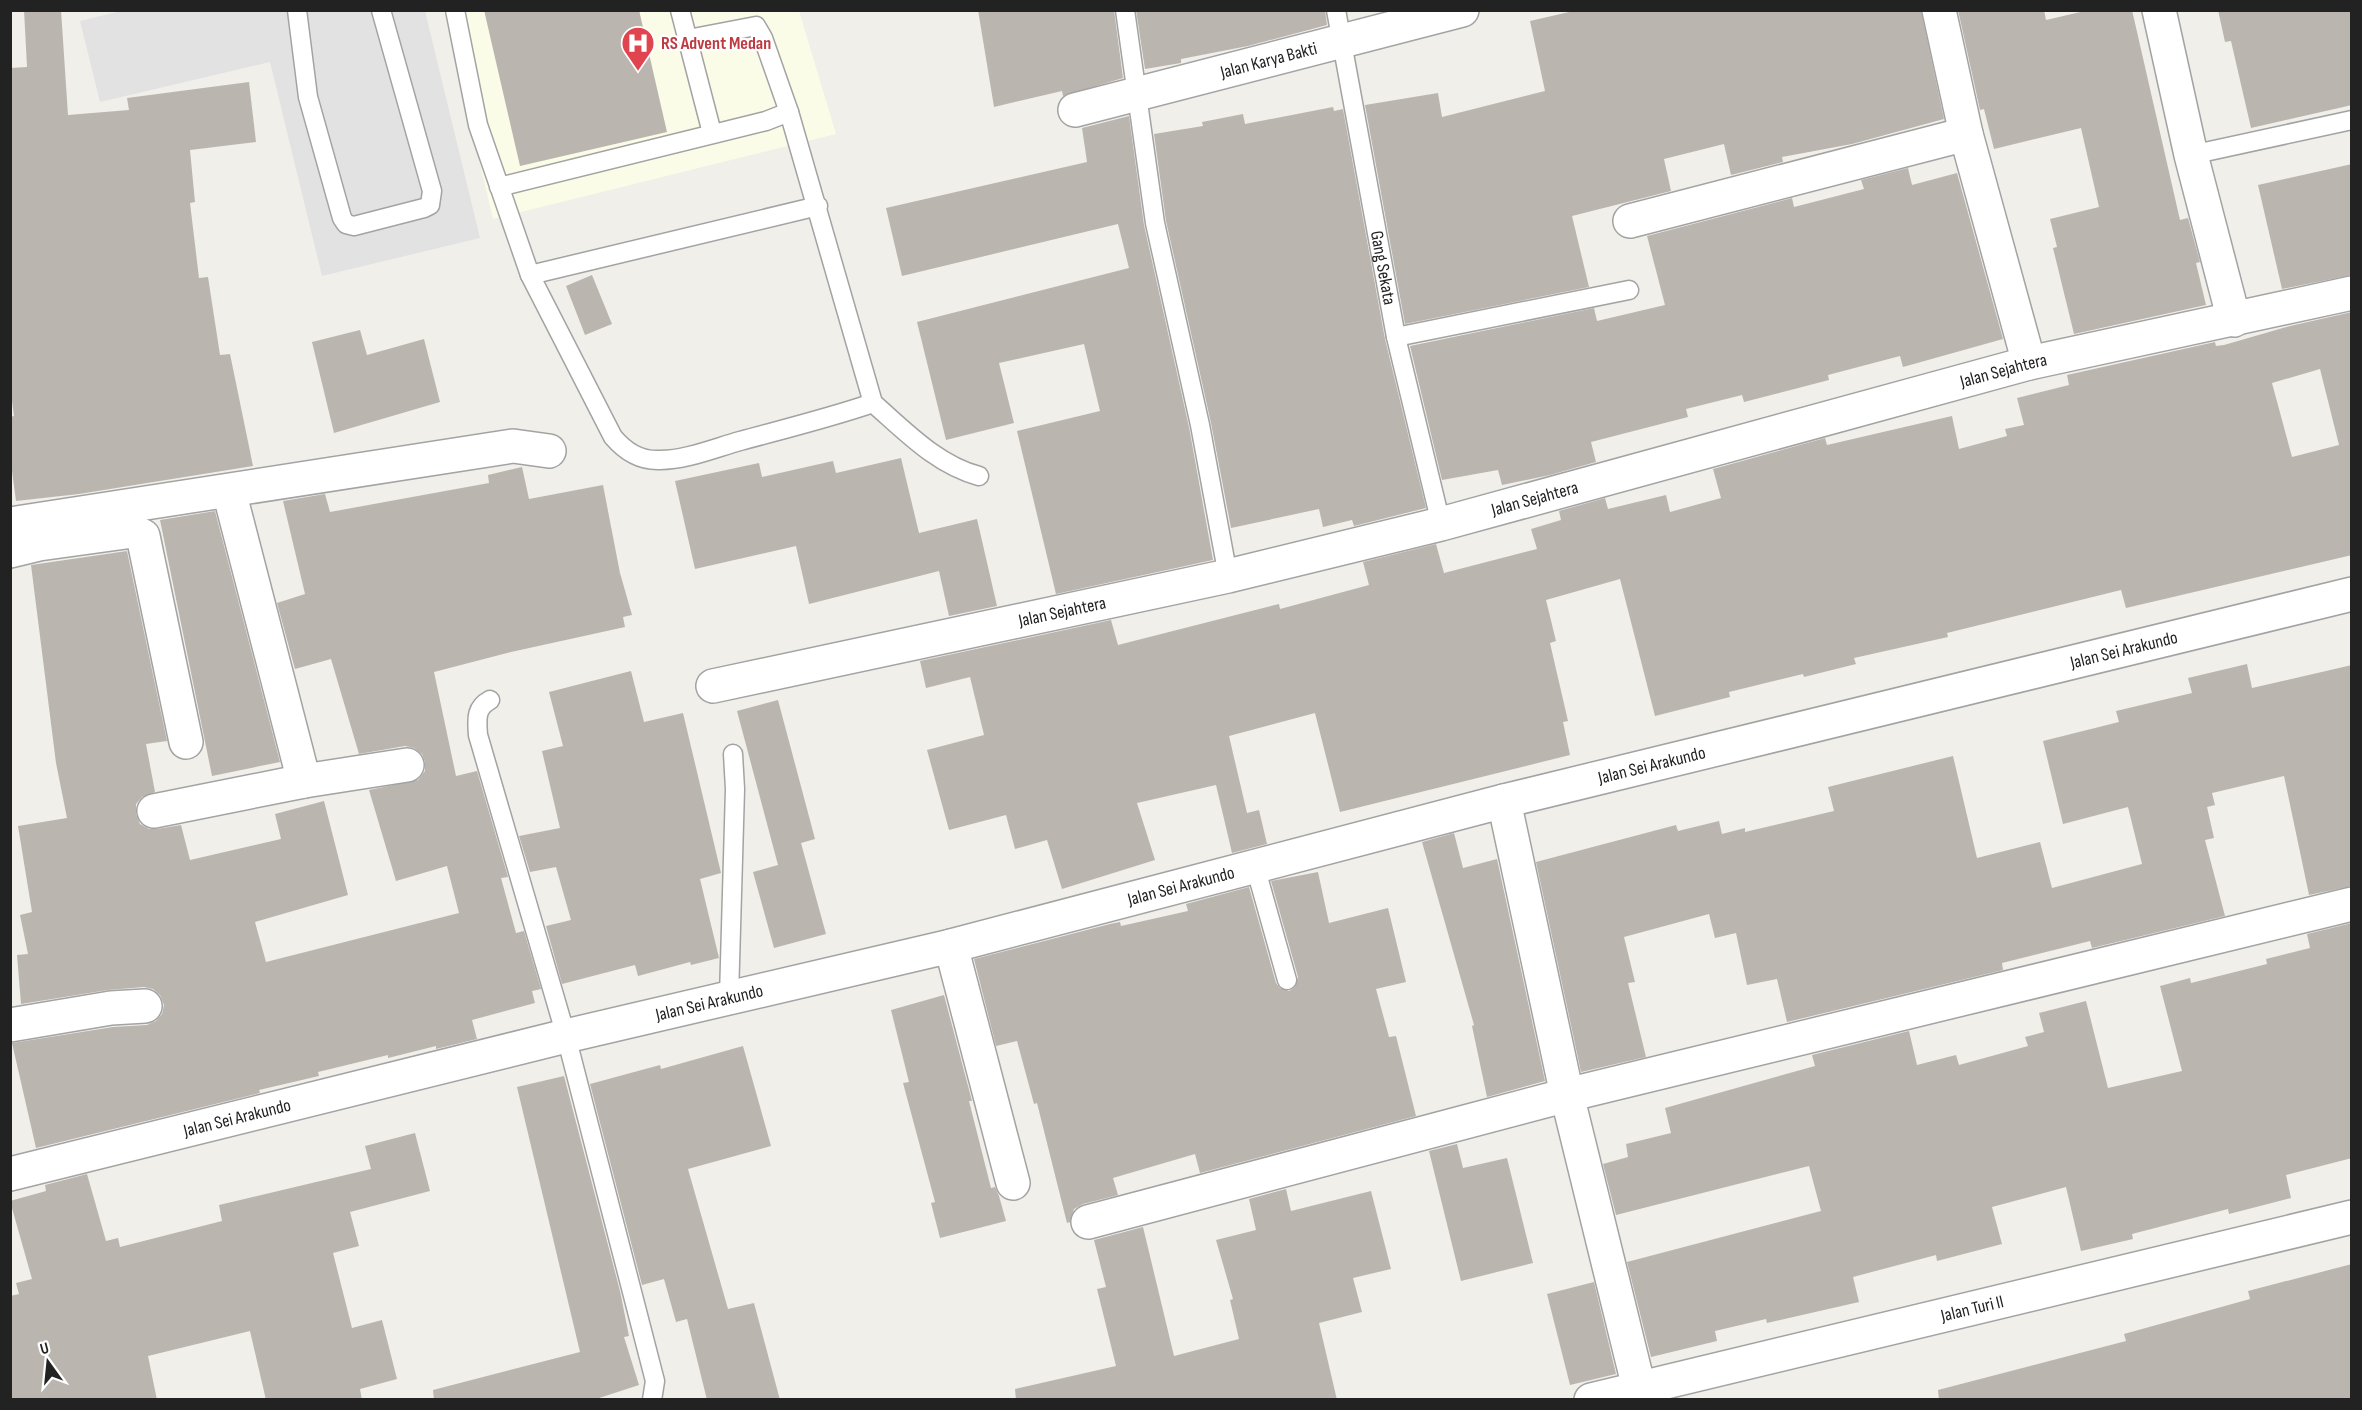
<svg xmlns="http://www.w3.org/2000/svg" width="2362" height="1410" font-family="'Sofia Sans Condensed',sans-serif">
  <style>
    .education { fill: #fbfce7 }
    .parking { fill: #e2e2e2 }
    .building { fill: #bab5af; fill-rule: evenodd }
    .lines { fill: none; stroke-linecap: round; stroke-linejoin: round }
    .lane-casing { stroke: #a3a3a3; stroke-width: 21 }
    .street-casing { stroke: #a3a3a3; stroke-width: 36 }
    .lane { stroke: #fff; stroke-width: 18 }
    .street { stroke: #fff; stroke-width: 33 }
    .labels { text-anchor: middle; dominant-baseline: central; stroke-width: 4.5; stroke-linejoin: round; paint-order: stroke }
    .health-label { font-size: 18px; font-weight: bold; fill: #be3a42; stroke: #fff; text-anchor: start }
    .street-label { font-size: 18px; fill: #222; stroke: #fff }
  </style>
  <rect width="100%" height="100%" fill="#f1efea"/>
  <path class="education" d="M 444,11 L 799,11 L 836,134 L 493,219 Z"/>
  <path class="parking" d="M 125,10 L 425,11 L 480,238 L 322,276 L 270,62 L 100,102 L 80,21 Z"/>
  <path class="building" d="M 24,10 L 61,10 L 68,115 L 129,110 L 127,98 L 249,82 L 256,142 L 190,150 L 195,202 L 190,203 L 199,278 L 208,277 L 220,355 L 230,354 L 253,466 L 79,494 L 16,501 L 10,456 L 10,417 L 14,416 L 10,386 L 10,68 L 27,67 Z
    M 484,10 L 639,10 L 667,132 L 520,166 Z
    M 978,10 L 1114,10 L 1123,78 L 1063,96 L 1062,91 L 994,107 Z
    M 1136,10 L 1325,10 L 1327,25 L 1248,46 L 1181,59 L 1181,63 L 1145,69 Z
    M 1578,10 L 1921,10 L 1944,119 L 1852,144 L 1782,157 L 1783,162 L 1731,175 L 1724,144 L 1664,159 L 1671,191 L 1572,216 L 1589,287 L 1405,324 L 1365,105 L 1438,93 L 1442,117 L 1545,91 L 1530,21 Z
    M 1958,10 L 2044,10 L 2046,20 L 2089,10 L 2132,10 L 2180,220 L 2188,218 L 2200,262 L 2196,263 L 2206,305 L 2074,334 L 2053,248 L 2057,247 L 2050,219 L 2099,207 L 2081,128 L 1994,149 L 1984,109 L 1980,110 Z
    M 2218,10 L 2352,10 L 2352,105 L 2251,128 L 2231,41 L 2225,42 Z
    M 1333,107 L 1334,111 L 1343,109 L 1385,339 L 1426,508 L 1354,526 L 1352,520 L 1323,527 L 1319,509 L 1231,528 L 1211,423 L 1166,221 L 1154,134 L 1203,126 L 1202,122 L 1243,114 L 1245,124 Z
    M 1129,116 L 1144,225 L 1189,427 L 1213,560 L 1056,594 L 1017,431 L 1100,411 L 1084,344 L 999,363 L 1014,423 L 946,440 L 917,322 L 1129,268 L 1118,224 L 902,276 L 886,208 L 1087,162 L 1082,128 Z
    M 2352,164 L 2352,275 L 2282,289 L 2258,185 Z
    M 1908,168 L 1912,185 L 1957,173 L 2003,339 L 1903,367 L 1900,356 L 1828,375 L 1829,380 L 1744,402 L 1742,395 L 1686,409 L 1688,417 L 1591,442 L 1596,462 L 1550,475 L 1502,485 L 1498,470 L 1442,480 L 1410,346 L 1594,308 L 1597,321 L 1665,305 L 1647,236 L 1792,198 L 1794,207 L 1864,189 L 1861,180 Z
    M 592,275 L 612,324 L 585,335 L 566,286 Z
    M 2352,312 L 2352,555 L 2126,608 L 2121,590 L 1947,633 L 1948,637 L 1854,658 L 1856,664 L 1804,677 L 1803,674 L 1729,692 L 1730,697 L 1655,716 L 1620,579 L 1546,600 L 1556,641 L 1550,643 L 1568,721 L 1563,722 L 1570,755 L 1340,812 L 1315,713 L 1229,736 L 1247,813 L 1259,810 L 1267,844 L 1232,853 L 1216,785 L 1137,803 L 1155,860 L 1062,889 L 1047,840 L 1015,849 L 1006,815 L 949,830 L 927,750 L 984,735 L 970,677 L 926,688 L 920,661 L 1111,620 L 1118,645 L 1279,604 L 1280,609 L 1369,585 L 1363,562 L 1436,544 L 1444,573 L 1537,549 L 1531,529 L 1561,520 L 1559,511 L 1605,498 L 1608,509 L 1666,495 L 1670,512 L 1721,498 L 1713,469 L 1825,438 L 1827,445 L 1952,416 L 1959,449 L 2007,436 L 2005,429 L 2024,425 L 2017,398 L 2069,385 L 2067,375 L 2215,342 L 2216,346 L 2224,345 L 2290,326 ZM 2320,369 L 2339,445 L 2292,457 L 2272,383 Z
    M 360,330 L 367,355 L 424,339 L 440,402 L 334,433 L 312,342 Z
    M 901,458 L 919,533 L 977,519 L 997,606 L 949,616 L 939,571 L 809,604 L 796,546 L 695,569 L 675,481 L 759,463 L 762,477 L 833,461 L 836,473 Z
    M 522,467 L 529,499 L 603,485 L 620,573 L 632,615 L 623,617 L 625,627 L 511,652 L 434,672 L 456,776 L 477,771 L 508,877 L 501,878 L 516,933 L 524,931 L 541,989 L 532,991 L 535,1003 L 472,1020 L 477,1039 L 436,1049 L 436,1046 L 388,1058 L 388,1055 L 318,1072 L 319,1076 L 259,1090 L 260,1093 L 36,1148 L 12,1043 L 113,1027 L 147,1025 L 156,1021 L 162,1014 L 164,1005 L 160,995 L 153,989 L 144,987 L 108,990 L 21,1004 L 17,955 L 28,954 L 20,915 L 32,912 L 18,826 L 67,818 L 56,763 L 31,565 L 127,551 L 167,741 L 146,744 L 155,792 L 142,797 L 136,804 L 136,814 L 140,824 L 149,829 L 157,829 L 181,825 L 190,860 L 281,839 L 275,814 L 324,801 L 348,895 L 255,922 L 266,962 L 459,913 L 447,866 L 396,881 L 369,790 L 418,780 L 425,771 L 425,762 L 422,754 L 414,748 L 405,746 L 359,754 L 331,659 L 295,669 L 277,603 L 305,594 L 283,501 L 325,494 L 330,512 L 489,483 L 488,475 Z
    M 215,511 L 280,762 L 212,776 L 160,520 Z
    M 2247,664 L 2252,688 L 2352,665 L 2352,886 L 2309,895 L 2284,776 L 2212,793 L 2215,805 L 2207,807 L 2214,838 L 2205,840 L 2225,916 L 2092,948 L 2090,941 L 2002,963 L 2003,970 L 1787,1022 L 1777,979 L 1747,985 L 1736,933 L 1715,938 L 1709,914 L 1624,937 L 1635,982 L 1628,983 L 1646,1057 L 1581,1072 L 1536,862 L 1676,825 L 1678,831 L 1719,821 L 1722,834 L 1745,828 L 1745,832 L 1834,811 L 1828,787 L 1953,756 L 1977,858 L 2040,842 L 2052,888 L 2142,864 L 2128,807 L 2063,824 L 2043,741 L 2119,722 L 2116,711 L 2192,693 L 2188,678 Z
    M 631,671 L 644,722 L 683,713 L 721,873 L 700,879 L 719,958 L 691,965 L 690,962 L 638,976 L 635,965 L 562,984 L 546,926 L 571,920 L 556,867 L 530,872 L 519,836 L 560,828 L 542,751 L 563,746 L 549,692 Z
    M 778,700 L 815,839 L 801,843 L 826,934 L 774,948 L 753,872 L 778,865 L 737,711 Z
    M 1454,833 L 1463,868 L 1497,859 L 1545,1081 L 1487,1097 L 1472,1026 L 1474,1025 L 1422,842 Z
    M 1318,872 L 1329,923 L 1388,908 L 1406,982 L 1376,989 L 1389,1037 L 1396,1036 L 1416,1116 L 1200,1173 L 1195,1154 L 1113,1178 L 1118,1195 L 1083,1204 L 1074,1209 L 1070,1222 L 1067,1223 L 1037,1103 L 1034,1104 L 1017,1041 L 996,1046 L 974,959 L 1110,924 L 1120,922 L 1121,926 L 1188,911 L 1186,904 L 1249,887 L 1276,983 L 1280,988 L 1289,991 L 1295,987 L 1298,977 L 1271,881 Z
    M 2352,923 L 2352,1158 L 2286,1175 L 2291,1198 L 2229,1214 L 2228,1209 L 2132,1234 L 2133,1239 L 2081,1251 L 2066,1187 L 1992,1207 L 2002,1244 L 1937,1261 L 1936,1255 L 1853,1277 L 1859,1302 L 1767,1323 L 1766,1319 L 1715,1331 L 1717,1341 L 1651,1357 L 1627,1262 L 1821,1211 L 1809,1166 L 1616,1215 L 1603,1164 L 1628,1157 L 1626,1144 L 1671,1133 L 1665,1108 L 1815,1066 L 1812,1055 L 1909,1031 L 1917,1065 L 1956,1055 L 1959,1065 L 2028,1046 L 2025,1037 L 2044,1032 L 2039,1013 L 2086,1001 L 2108,1088 L 2182,1071 L 2160,986 L 2190,978 L 2191,983 L 2267,964 L 2266,959 L 2310,948 L 2307,934 Z
    M 944,995 L 972,1101 L 969,1101 L 991,1188 L 995,1187 L 999,1196 L 1006,1221 L 940,1238 L 931,1203 L 935,1202 L 903,1083 L 909,1082 L 891,1010 Z
    M 743,1046 L 771,1146 L 688,1169 L 728,1309 L 754,1303 L 780,1400 L 707,1400 L 687,1319 L 676,1322 L 664,1279 L 642,1285 L 590,1084 L 660,1065 L 661,1069 Z
    M 564,1076 L 620,1291 L 629,1336 L 624,1337 L 639,1385 L 593,1400 L 434,1400 L 433,1390 L 580,1352 L 517,1087 Z
    M 415,1133 L 430,1191 L 350,1212 L 359,1246 L 333,1253 L 352,1328 L 382,1320 L 397,1379 L 360,1389 L 362,1400 L 266,1400 L 250,1331 L 148,1356 L 157,1400 L 10,1400 L 10,1296 L 19,1294 L 16,1283 L 32,1279 L 10,1201 L 46,1191 L 45,1185 L 87,1174 L 106,1241 L 118,1238 L 120,1247 L 222,1221 L 219,1205 L 371,1169 L 365,1146 Z
    M 1457,1144 L 1463,1168 L 1507,1158 L 1533,1263 L 1461,1281 L 1429,1151 Z
    M 1286,1189 L 1291,1211 L 1371,1191 L 1391,1269 L 1353,1278 L 1362,1312 L 1319,1323 L 1337,1400 L 1016,1400 L 1015,1389 L 1116,1366 L 1097,1289 L 1106,1287 L 1094,1240 L 1143,1227 L 1174,1356 L 1239,1339 L 1230,1300 L 1233,1299 L 1216,1240 L 1256,1230 L 1249,1199 Z
    M 2352,1264 L 2352,1400 L 1939,1400 L 1938,1390 L 2126,1341 L 2124,1334 L 2250,1299 L 2248,1291 Z
    M 1594,1282 L 1616,1374 L 1570,1385 L 1547,1294 Z"/>
  <g class="lines">
    <g class="lane-casing">
      <g id="lane">
        <path d="M 297,10 L 308,97 L 342,218 L 346,224 L 354,226 L 424,208 L 430,205 L 432,191 L 381,10"/>
        <path d="M 455,10 L 478,125 L 530,275 L 613,437 C 625,451 639,461 660,460 C 686,460 715,448 740,441 C 784,429 829,418 873,403 L 789,112 L 766,121 L 499,187"/>
        <path d="M 680,10 L 712,133"/>
        <path d="M 1125,10 L 1155,223 L 1200,425 L 1228,576"/>
        <path id="s1" d="M 1336,10 L 1396,337 L 1441,524"/>
        <path d="M 688,39 L 756,26 L 763,38 L 789,112"/>
        <path d="M 2191,155 L 2352,120"/>
        <path d="M 530,275 L 818,206"/>
        <path d="M 1396,337 L 1629,290"/>
        <path d="M 873,403 C 905,431 937,465 979,476"/>
        <path d="M 490,700 C 475,708 477,720 478,735 L 566,1036 L 655,1381 L 652,1400"/>
        <path d="M 1255,866 L 1287,980"/>
        <path d="M 729,997 L 735,789 L 733,754"/>
      </g>
    </g>
    <g class="street-casing">
      <g id="street">
        <path d="M 1939,10 L 1966,134 L 2029,363"/>
        <path d="M 2159,10 L 2191,155 L 2234,320"/>
        <path id="s2" d="M 1075,110 L 1462,10"/>
        <path d="M 1630,221 L 1966,134"/>
        <path d="M 229,491 L 304,781"/>
        <path d="M 10,524 L 513,446 L 549,451"/>
        <path d="M 10,551 L 39,544 L 133,531 L 143,536 L 186,742"/>
        <path id="s3" d="M 713,686 L 1228,576 L 1441,524 L 2029,363 L 2352,293"/>
        <path d="M 1504,801 L 1567,1095 L 1639,1388"/>
        <path d="M 154,811 L 304,781 L 407,765"/>
        <path d="M 951,946 L 1013,1183"/>
        <path d="M 10,1025 L 111,1008 L 145,1006"/>
        <path id="s4" d="M 10,1174 L 566,1036 L 951,946 L 1504,801 L 2352,594"/>
        <path d="M 1088,1222 L 1567,1095 L 2352,904"/>
        <path id="s5" d="M 1591,1400 L 2352,1217"/>
      </g>
    </g>
    <use href="#lane" class="lane"/>
    <use href="#street" class="street"/>
  </g>
  <defs>
    <g id="hospital-pin" transform="scale(1.725)"><path d="M0 17L-7.5 6A9.5 9.5 0 1 1 7.5 6Z" fill="#e0444e" stroke="#fff"/><path d="M-5-5h3v3.5h4V-5h3V5h-3V1.5h-4V5h-3Z" fill="#fff"/></g>
  </defs>
  <g fill-rule="evenodd">
    <use href="#hospital-pin" x="638" y="43"/>
  </g>
  <g class="labels">
    <g class="health-label">
      <text x="661" y="43">RS Advent Medan</text>
    </g>
    <g class="street-label">
      <text stroke="none"><textPath href="#s2" startOffset="200">Jalan Karya Bakti</textPath></text>
      <text stroke="none"><textPath href="#s1" startOffset="262">Gang Sekata</textPath></text>
      <text stroke="none"><textPath href="#s3" startOffset="1329">Jalan Sejahtera</textPath></text>
      <text stroke="none"><textPath href="#s3" startOffset="843">Jalan Sejahtera</textPath></text>
      <text stroke="none"><textPath href="#s3" startOffset="357">Jalan Sejahtera</textPath></text>
      <text stroke="none"><textPath href="#s4" startOffset="2178">Jalan Sei Arakundo</textPath></text>
      <text stroke="none"><textPath href="#s4" startOffset="1692">Jalan Sei Arakundo</textPath></text>
      <text stroke="none"><textPath href="#s4" startOffset="1206">Jalan Sei Arakundo</textPath></text>
      <text stroke="none"><textPath href="#s4" startOffset="720">Jalan Sei Arakundo</textPath></text>
      <text stroke="none"><textPath href="#s4" startOffset="234">Jalan Sei Arakundo</textPath></text>
      <text stroke="none"><textPath href="#s5" startOffset="392">Jalan Turi II</textPath></text>
    </g>
  </g>
  <rect width="2362" height="1410" fill="none" stroke="#222222" stroke-width="24"/>
  <g transform="translate(48 1362) rotate(345)" stroke="#ffffff" stroke-width="4.5" paint-order="stroke">
  <path d="M0-4.5L10 22L0 15L-10 22Z" fill="#222222"/>
  <text y="-9" font-size="16" font-weight="bold" text-anchor="middle" fill="#222222">U</text>
  </g>
</svg>
